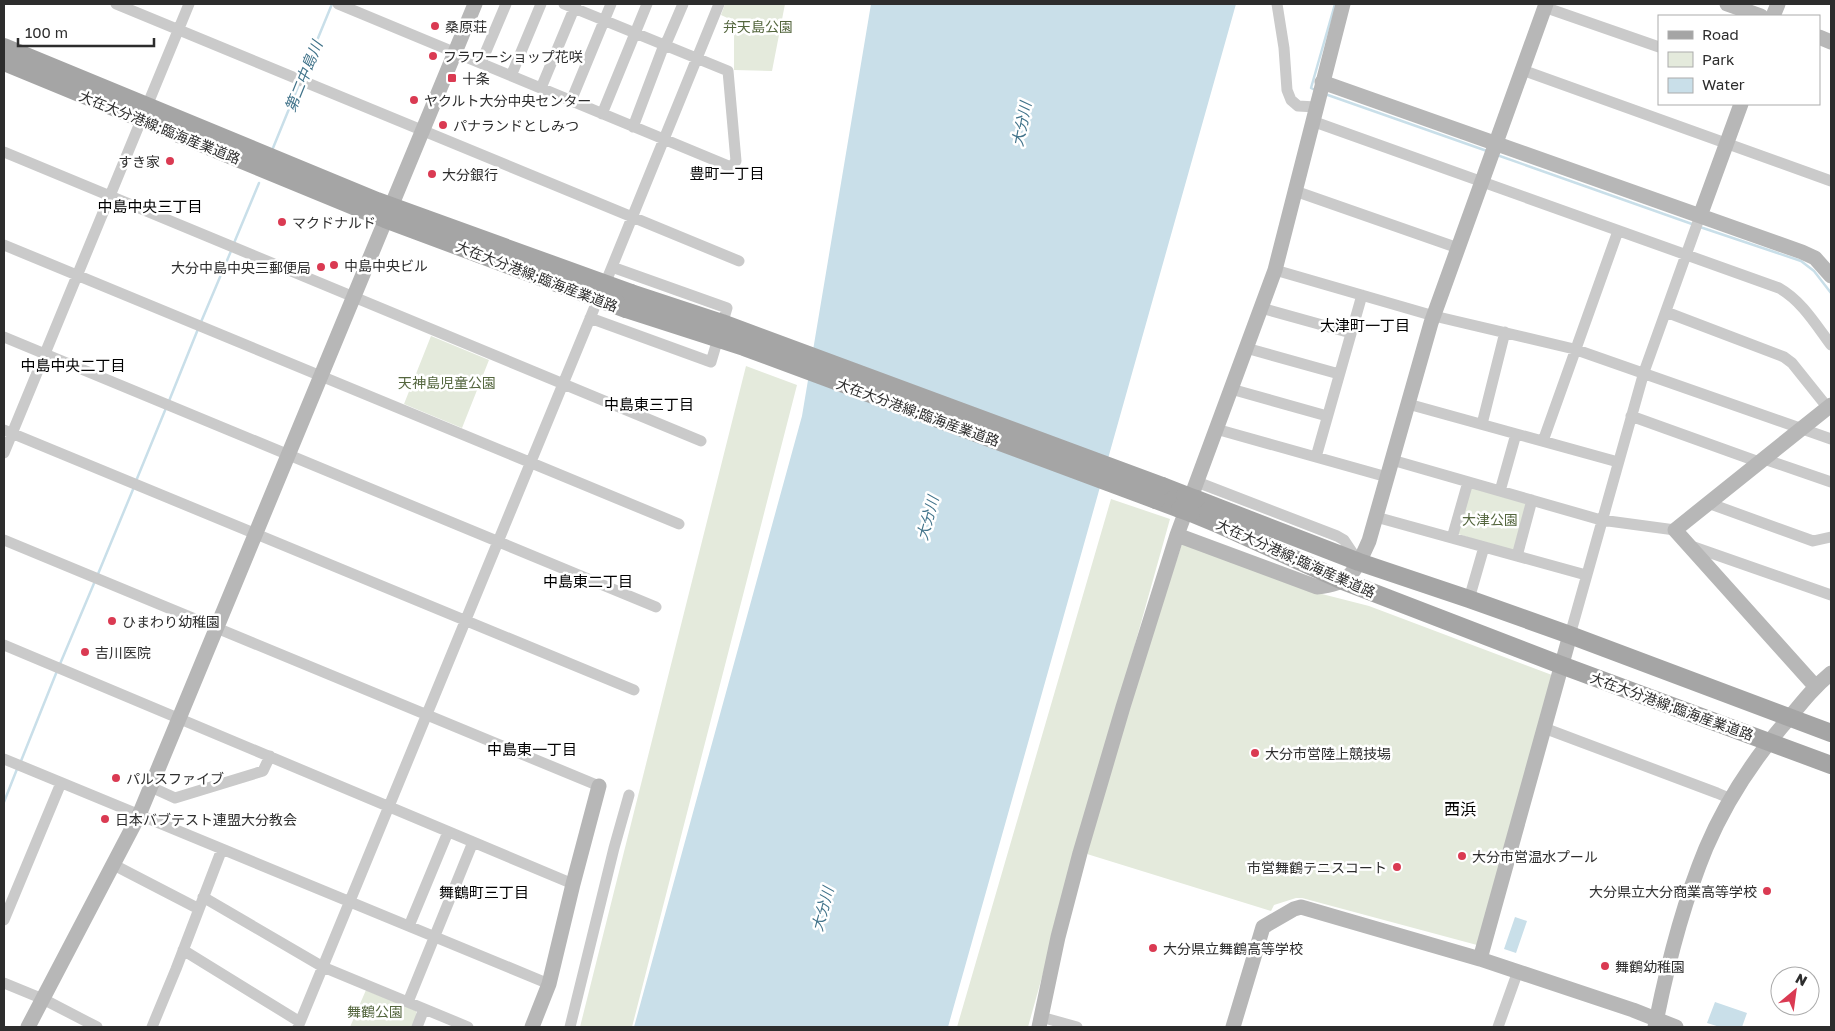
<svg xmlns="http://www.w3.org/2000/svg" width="1835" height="1031" font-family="'Golos Text','Noto Sans JP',sans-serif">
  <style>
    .green { fill: #e4eadc }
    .water { fill: #c9dfe9 }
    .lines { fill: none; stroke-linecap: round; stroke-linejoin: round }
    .stream { stroke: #c9dfe9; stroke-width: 2.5 }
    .street { stroke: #cacaca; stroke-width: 11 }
    .secondary { stroke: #b7b7b7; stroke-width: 15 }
    .primary { stroke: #a5a5a5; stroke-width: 18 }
    .primary-bridge { stroke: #a5a5a5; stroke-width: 18 }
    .poi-dot { fill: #da3a52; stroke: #fff; stroke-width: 2 }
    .labels { text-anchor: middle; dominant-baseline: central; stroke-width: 5; stroke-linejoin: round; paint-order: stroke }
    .poi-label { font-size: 14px; fill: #2d2d2d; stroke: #fff; text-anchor: start }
    .park-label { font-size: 14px; fill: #54663e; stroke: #fff }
    .street-label { font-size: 14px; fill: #2d2d2d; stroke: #fff }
    .water-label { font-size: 15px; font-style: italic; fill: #41738a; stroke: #fff }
    .neighbourhood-label { font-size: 15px; fill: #000; stroke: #fff }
    .quarter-label { font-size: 16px; fill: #000; stroke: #fff }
  </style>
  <rect width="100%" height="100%" fill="#fff"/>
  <path class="green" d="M 725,4 L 785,4 L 772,71 L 734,70 L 734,21 L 721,15 Z
    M 431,336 L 489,360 L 462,428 L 404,404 Z
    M 746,366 L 797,385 L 632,1027 L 580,1027 Z
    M 1474,487 L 1525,501 L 1528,505 L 1514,549 L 1511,551 L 1458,534 L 1470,489 Z
    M 1111,499 L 1170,519 L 1028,1027 L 957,1027 Z
    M 1182,544 L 1187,544 L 1322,594 L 1369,606 L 1552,675 L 1477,945 L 1302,898 L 1296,898 L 1274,905 L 1271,911 L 1087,854 L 1134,687 Z
    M 366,990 L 416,1011 L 417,1015 L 412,1027 L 350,1027 Z"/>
  <path class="water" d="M 871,4 L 1236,4 L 948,1027 L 634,1027 L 802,416 Z
    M 1515,917 L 1527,921 L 1516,953 L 1504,949 Z
    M 1715,1002 L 1747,1013 L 1742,1027 L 1720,1027 L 1707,1023 Z"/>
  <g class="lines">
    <path class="stream" d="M 302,77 L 332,4
      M 1315,90 L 1311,88 L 1335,4
      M 1325,94 L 1487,151
      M 273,148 L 300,82
      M 1497,155 L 1692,224
      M 1700,227 L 1801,261 L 1814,271 L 1831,293
      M 234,243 L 259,183
      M 201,322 L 231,251
      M 169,401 L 198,329
      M 136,481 L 166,408
      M 98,574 L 134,487
      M 60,664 L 95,581
      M 21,761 L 57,671
      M 4,802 L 17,769"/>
    <path class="street" d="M 116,4 L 739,261
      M 338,4 L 731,167 L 736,161 L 728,71 L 564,4
      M 1277,4 L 1284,48 L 1287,90 L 1291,100 L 1298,106 L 1316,107
      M 1544,7 L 1659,47
      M 481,63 L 506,4
      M 1522,70 L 1831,181
      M 511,76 L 541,4
      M 541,88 L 576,4
      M 571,101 L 611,4
      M 602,114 L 647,4
      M 1312,121 L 1779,288 C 1802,301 1816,325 1831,345
      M 633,127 L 664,45 L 668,39 L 683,4
      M 4,152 L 701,441
      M 1295,191 L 1458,248
      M 4,245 L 679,524
      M 1275,270 L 1434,316 L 1574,349 L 1831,439
      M 605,284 L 719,4
      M 1261,308 L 1351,333
      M 1666,312 L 1784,357 L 1792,363 L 1828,408
      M 590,318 L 711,362 L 727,308 L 612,267
      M 4,337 L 656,607
      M 1246,348 L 1339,374
      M 1231,389 L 1327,416
      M 1408,404 L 1618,462
      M 1631,416 L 1759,462
      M 1482,424 L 1505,332
      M 1216,429 L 1387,477
      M 4,430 L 634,690
      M 1543,441 L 1618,231
      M 4,453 L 189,4
      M 1316,457 L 1362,295
      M 1764,459 L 1831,482
      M 1392,460 L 1601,520 L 1675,530
      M 1197,482 L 1337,536 L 1344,540 L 1358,561
      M 1500,491 L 1516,434
      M 1708,503 L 1813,541 L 1831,537
      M 1376,517 L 1586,575
      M 1452,538 L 1468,482
      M 4,540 L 599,786
      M 1691,546 L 1831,595
      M 1517,556 L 1532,500
      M 1469,599 L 1484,547
      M 1570,635 L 1644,372 L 1700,216
      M 4,645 L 573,884
      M 1544,728 L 1717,793 L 1731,799
      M 4,759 L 549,984
      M 151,787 L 175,798 L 263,771 L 270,756
      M 114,865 L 199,909
      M 203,897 L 323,967 L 468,1027
      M 4,920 L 61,783
      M 409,926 L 448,832
      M 183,950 L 300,1022
      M 4,983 L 43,999 L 97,1027
      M 408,1002 L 473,842
      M 1041,1017 L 1077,1027
      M 152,1027 L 176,969 L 222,849
      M 298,1027 L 598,299
      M 417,1027 L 424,1009
      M 570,1027 L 614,848 L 629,795
      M 1498,1027 L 1518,971"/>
    <path class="secondary" d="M 1727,4 L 1761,16
      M 1773,16 L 1778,4
      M 1819,37 L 1831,42
      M 1322,82 L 1802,252 L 1815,258 L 1831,276
      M 1700,216 L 1741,104
      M 1177,535 L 1317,587 C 1352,584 1356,569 1369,541 L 1431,323 L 1546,4
      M 1815,686 L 1675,530 L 1831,405
      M 1480,959 L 1570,635
      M 28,1027 L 139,815 L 475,4
      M 532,1027 L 549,984 L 573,884 L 599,786
      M 1039,1027 L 1058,937 L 1080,853 L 1123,707 L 1177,535 L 1275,270 L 1343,4
      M 1233,1027 L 1263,927 L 1294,909 L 1301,907 L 1480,959 L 1633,1010 L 1676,1027
      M 1655,1027 C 1667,966 1682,906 1706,848 C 1726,801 1756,756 1790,717 C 1803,701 1815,686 1831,673"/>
    <path class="primary" d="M 4,47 L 377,201 L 631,293
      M 4,62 L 385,219 L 626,309
      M 1162,486 L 1185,495
      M 1196,499 L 1359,562 L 1469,599 L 1570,635 L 1831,733
      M 1156,500 L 1180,509
      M 1191,513 L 1220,525 L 1343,581 L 1561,665 L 1831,765"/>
    <path class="primary-bridge" d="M 631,293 L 722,323 L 1162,486
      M 626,309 L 744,347 L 1156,500
      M 1185,495 L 1196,499
      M 1180,509 L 1191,513"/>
  </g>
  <g class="poi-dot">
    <circle cx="435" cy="26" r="5"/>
    <circle cx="433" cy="56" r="5"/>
    <rect x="447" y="73" width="10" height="10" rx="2.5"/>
    <circle cx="414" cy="100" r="5"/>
    <circle cx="443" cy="125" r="5"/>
    <circle cx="170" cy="161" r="5"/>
    <circle cx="432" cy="174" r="5"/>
    <circle cx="282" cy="222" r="5"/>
    <circle cx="334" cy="265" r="5"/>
    <circle cx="321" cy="267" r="5"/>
    <circle cx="112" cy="621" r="5"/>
    <circle cx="85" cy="652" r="5"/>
    <circle cx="1255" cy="753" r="5"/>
    <circle cx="116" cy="778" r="5"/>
    <circle cx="105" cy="819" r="5"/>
    <circle cx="1462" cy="856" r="5"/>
    <circle cx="1397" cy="867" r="5"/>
    <circle cx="1767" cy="891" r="5"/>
    <circle cx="1153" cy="948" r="5"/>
    <circle cx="1605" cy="966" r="5"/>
  </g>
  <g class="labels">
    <g class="poi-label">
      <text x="445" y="26">桑原荘</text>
      <text x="443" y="56">フラワーショップ花咲</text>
      <text x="462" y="78">十条</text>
      <text x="424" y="100">ヤクルト大分中央センター</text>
      <text x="453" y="125">パナランドとしみつ</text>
      <text x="160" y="161" text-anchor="end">すき家</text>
      <text x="442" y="174">大分銀行</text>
      <text x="292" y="222">マクドナルド</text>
      <text x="344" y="265">中島中央ビル</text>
      <text x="311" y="267" text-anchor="end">大分中島中央三郵便局</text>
      <text x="122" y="621">ひまわり幼稚園</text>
      <text x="95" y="652">吉川医院</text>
      <text x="1265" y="753">大分市営陸上競技場</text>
      <text x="126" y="778">パルスファイブ</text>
      <text x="115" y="819">日本バブテスト連盟大分教会</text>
      <text x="1472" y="856">大分市営温水プール</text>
      <text x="1387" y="867" text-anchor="end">市営舞鶴テニスコート</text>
      <text x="1757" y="891" text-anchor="end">大分県立大分商業高等学校</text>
      <text x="1163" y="948">大分県立舞鶴高等学校</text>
      <text x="1615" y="966">舞鶴幼稚園</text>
    </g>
    <g class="park-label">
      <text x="758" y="26">弁天島公園</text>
      <text x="447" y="382">天神島児童公園</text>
      <text x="1490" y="519">大津公園</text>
      <text x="375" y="1011">舞鶴公園</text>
    </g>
    <g class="street-label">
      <text transform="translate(160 127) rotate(22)">大在大分港線;臨海産業道路</text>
      <text transform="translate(537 276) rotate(21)">大在大分港線;臨海産業道路</text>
      <text transform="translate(918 412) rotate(20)">大在大分港線;臨海産業道路</text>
      <text transform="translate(1296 558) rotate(24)">大在大分港線;臨海産業道路</text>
      <text transform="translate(1672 706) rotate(20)">大在大分港線;臨海産業道路</text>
    </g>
    <g class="water-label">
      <text transform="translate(303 76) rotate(-68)">第二中島川</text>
      <text transform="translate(1021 124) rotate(-79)">大分川</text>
      <text transform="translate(927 518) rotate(-75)">大分川</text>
      <text transform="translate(822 909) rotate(-75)">大分川</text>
    </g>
    <g class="neighbourhood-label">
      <text x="727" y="173">豊町一丁目</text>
      <text x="150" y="206">中島中央三丁目</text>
      <text x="1365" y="325">大津町一丁目</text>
      <text x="73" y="365">中島中央二丁目</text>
      <text x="649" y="404">中島東三丁目</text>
      <text x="588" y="581">中島東二丁目</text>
      <text x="532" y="749">中島東一丁目</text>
      <text x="484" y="892">舞鶴町三丁目</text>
    </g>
    <g class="quarter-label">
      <text x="1460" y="809">西浜</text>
    </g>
  </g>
  <rect width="1835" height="1031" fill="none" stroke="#2d2d2d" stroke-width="10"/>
  <rect x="1658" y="15" width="162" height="90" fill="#ffffff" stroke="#ababab"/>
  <rect x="1668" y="31" width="25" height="8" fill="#a5a5a5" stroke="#ababab"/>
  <text x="1702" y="40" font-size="15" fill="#2d2d2d">Road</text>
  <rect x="1668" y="52" width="25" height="15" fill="#e4eadc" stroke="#ababab"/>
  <text x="1702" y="65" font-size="15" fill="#2d2d2d">Park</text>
  <rect x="1668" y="78" width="25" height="15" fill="#c9dfe9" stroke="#ababab"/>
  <text x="1702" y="90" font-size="15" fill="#2d2d2d">Water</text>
  <g transform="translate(1795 991) rotate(29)"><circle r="24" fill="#ffffff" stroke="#ababab"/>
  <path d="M0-4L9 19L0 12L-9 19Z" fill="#da3a52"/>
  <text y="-8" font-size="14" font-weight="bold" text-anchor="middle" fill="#2d2d2d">N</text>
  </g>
  <path d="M18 38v8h136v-8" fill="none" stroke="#2d2d2d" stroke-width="2.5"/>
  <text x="25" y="38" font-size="15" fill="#2d2d2d" stroke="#ffffff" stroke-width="4" paint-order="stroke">100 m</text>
</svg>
